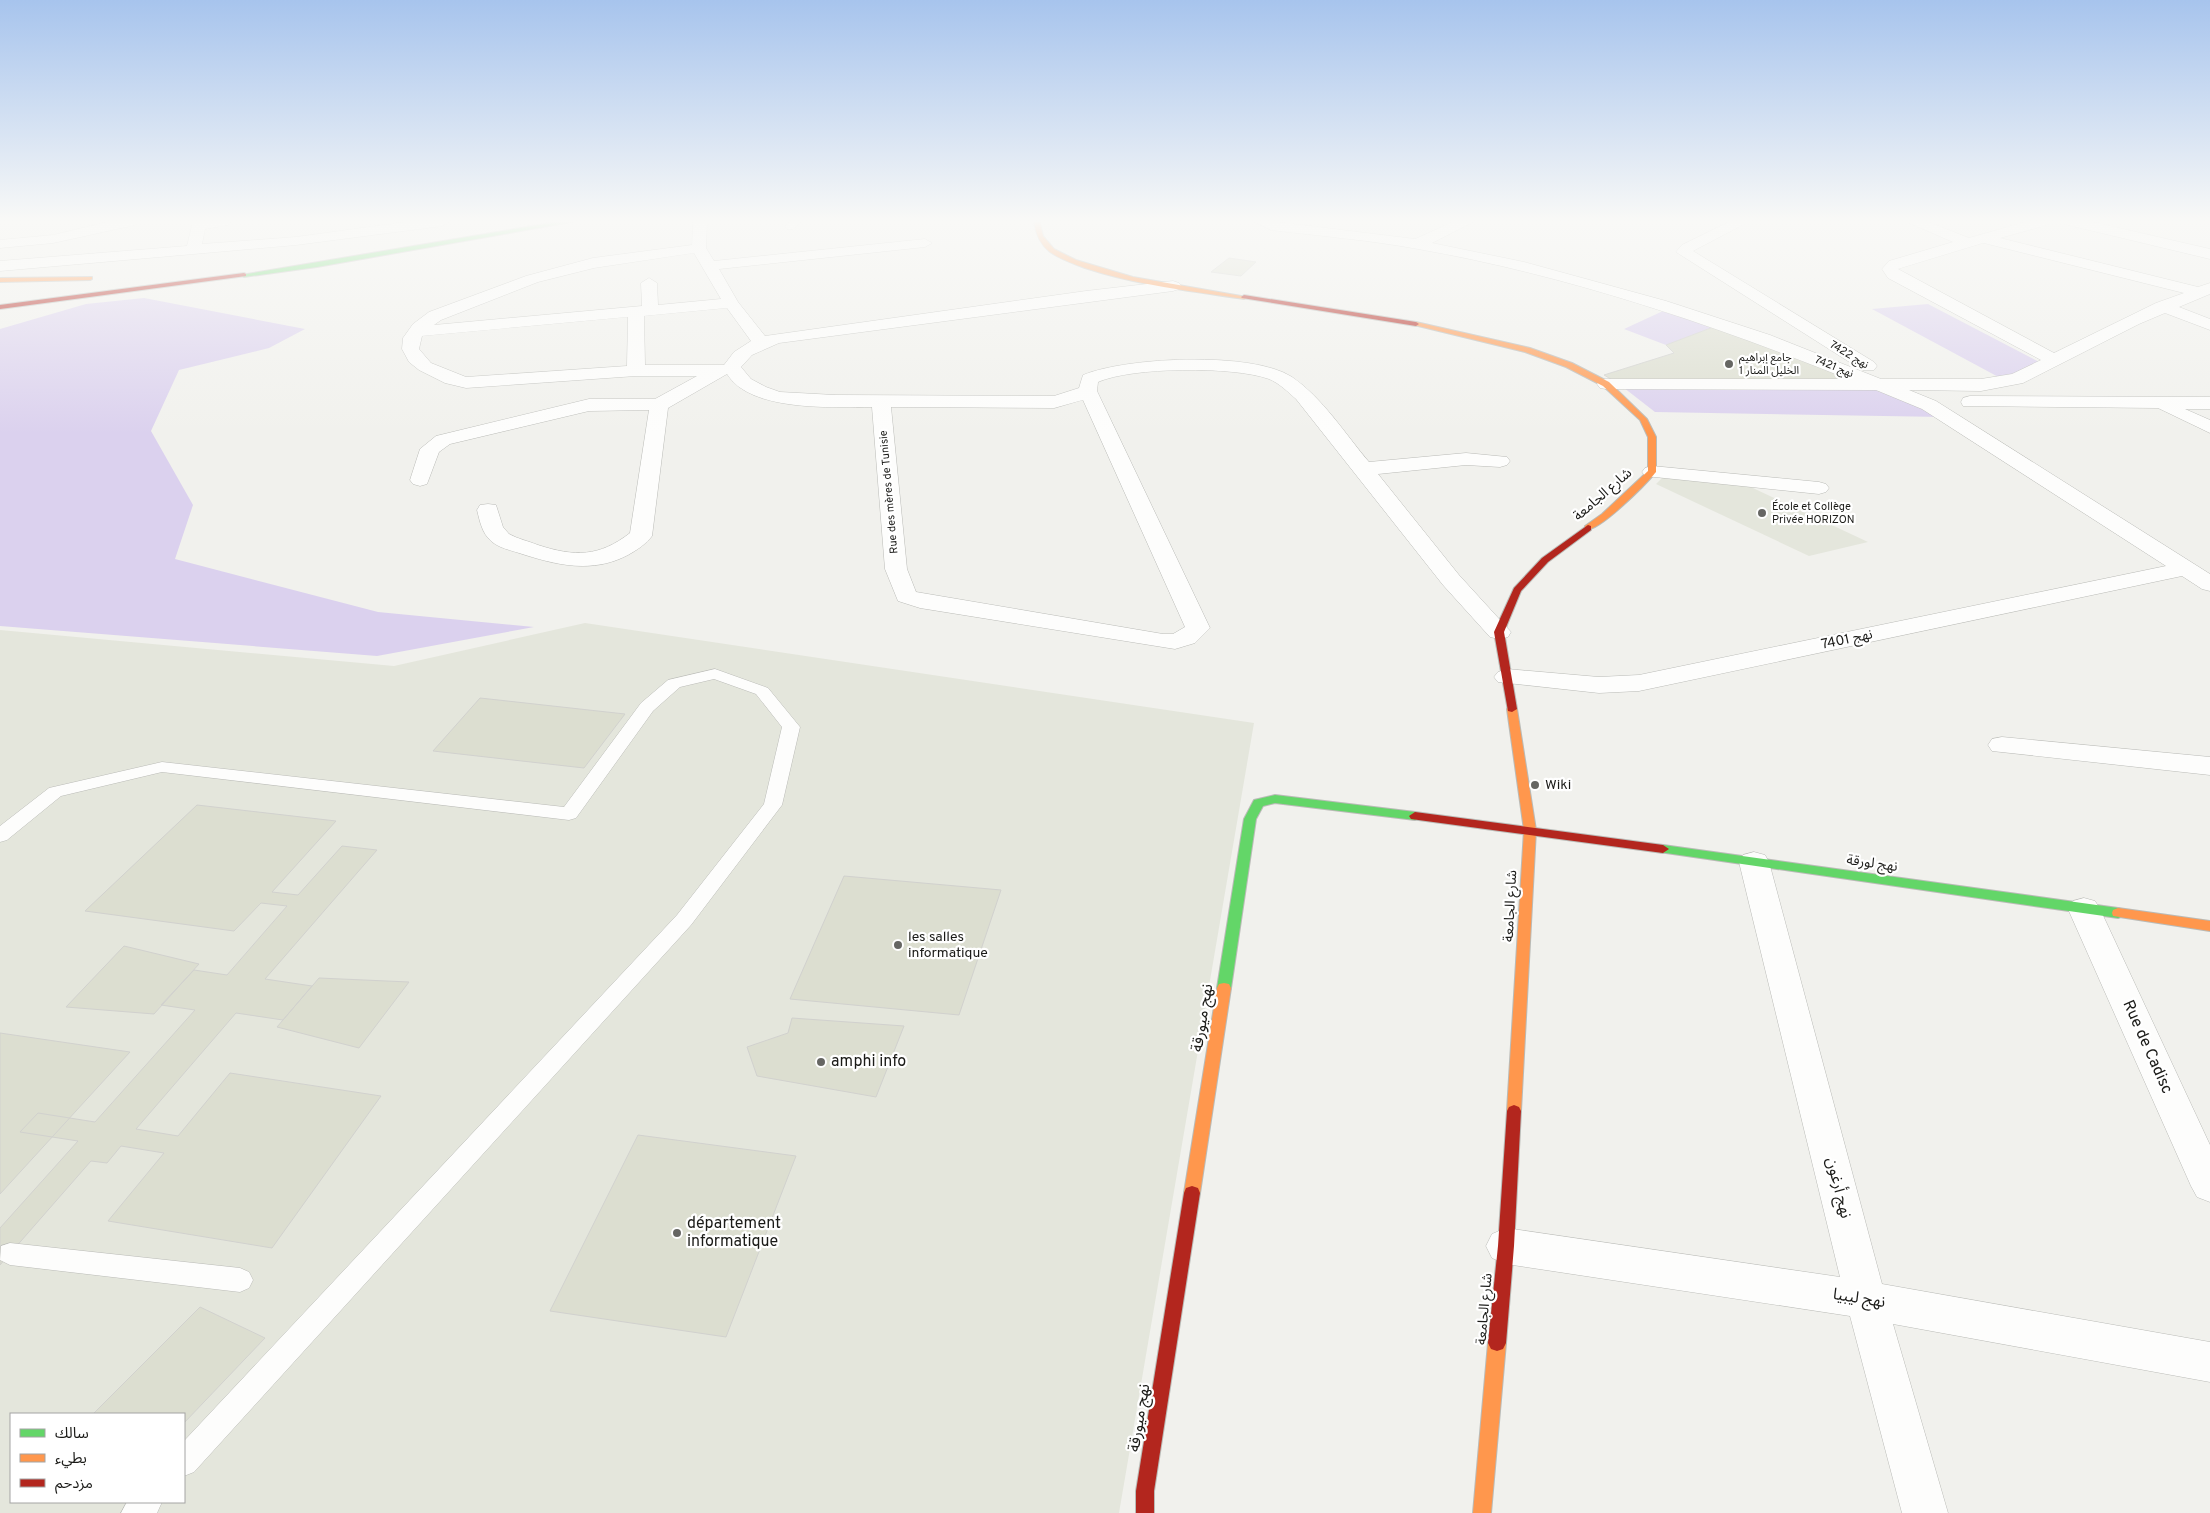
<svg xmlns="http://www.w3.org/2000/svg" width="2210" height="1513" font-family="Overpass,'Noto Sans Arabic',sans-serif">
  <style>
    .built { fill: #e4e6dc; fill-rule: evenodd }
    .green { fill: #dbd1ee }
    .building { fill: #dcded0; stroke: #d1d1ce }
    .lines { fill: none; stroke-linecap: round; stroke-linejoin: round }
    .lane-casing { stroke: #babbb7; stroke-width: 1 }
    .street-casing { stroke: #babbb7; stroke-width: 1 }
    .fast-casing { stroke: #babbb7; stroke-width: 2 }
    .slow-casing { stroke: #babbb7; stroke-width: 2 }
    .jam-casing { stroke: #babbb7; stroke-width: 2 }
    .lane { fill: #fdfdfc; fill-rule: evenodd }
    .street { fill: #fdfdfc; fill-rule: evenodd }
    .fast { fill: #63d668; fill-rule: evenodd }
    .slow { fill: #ff974d; fill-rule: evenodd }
    .jam { fill: #b3261e; fill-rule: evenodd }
    .poi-dot { fill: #666663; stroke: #fff; stroke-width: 2 }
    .labels { text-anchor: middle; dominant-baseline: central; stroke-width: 4.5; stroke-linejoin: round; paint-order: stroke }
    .far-street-label { font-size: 11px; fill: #1b1b18; stroke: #fff }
    .far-poi-label { font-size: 11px; fill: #1b1b18; stroke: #fff; text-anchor: start }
    .street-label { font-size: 14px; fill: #1b1b18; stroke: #fff }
    .poi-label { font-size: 14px; fill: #1b1b18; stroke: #fff; text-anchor: start }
    .near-street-label { font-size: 16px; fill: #1b1b18; stroke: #fff }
    .near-poi-label { font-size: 16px; fill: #1b1b18; stroke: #fff; text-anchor: start }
  </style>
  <rect width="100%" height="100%" fill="#f1f1ed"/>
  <path class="built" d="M 1666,474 L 1738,481 L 1868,542 L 1809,556 L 1656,484 Z
    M 585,623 L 1254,723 L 1119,1513 L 0,1513 L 0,630 L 394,666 ZM 11,1414 L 184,1414 L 184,1502 L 11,1502 Z"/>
  <path class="green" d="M 144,298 L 305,329 L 269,348 L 179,370 L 151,431 L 193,505 L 175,559 L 378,612 L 534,627 L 377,656 L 0,626 L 0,329 L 86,304 Z
    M 1928,304 L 2043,364 L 2004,380 L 1872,309 Z
    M 1663,311 L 1716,326 L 1666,345 L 1624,329 Z
    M 1619,384 L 1873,385 L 1944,417 L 1655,412 Z"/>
  <path class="building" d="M 1229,258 L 1256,262 L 1241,276 L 1211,272 Z
    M 1716,326 L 1873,385 L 1619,384 L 1604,375 L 1674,353 L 1666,345 Z
    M 480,698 L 625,714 L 584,768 L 433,751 Z
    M 197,805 L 336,821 L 272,892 L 298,895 L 342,846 L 377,850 L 265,979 L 312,986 L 283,1020 L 236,1013 L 136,1129 L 178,1136 L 230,1073 L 381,1096 L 272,1248 L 108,1221 L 164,1153 L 121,1146 L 107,1163 L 91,1161 L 0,1265 L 0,1228 L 78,1141 L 20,1132 L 38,1113 L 95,1122 L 195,1010 L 161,1005 L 194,970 L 227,975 L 287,906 L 261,903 L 234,931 L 85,911 Z
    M 844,876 L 1001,890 L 959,1015 L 790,999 Z
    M 124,946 L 199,964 L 154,1014 L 66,1007 Z
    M 319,978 L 409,982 L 359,1048 L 277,1027 Z
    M 792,1018 L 904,1026 L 876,1097 L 757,1076 L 747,1047 L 788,1033 Z
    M 0,1033 L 130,1052 L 0,1194 Z
    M 638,1135 L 796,1156 L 726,1337 L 550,1311 Z
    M 200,1307 L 265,1338 L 184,1423 L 184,1414 L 93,1414 Z"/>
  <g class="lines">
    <g class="lane-casing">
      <path id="lane" d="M 790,222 L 801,222 L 793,229 L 787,229 L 785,227 Z
        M 715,669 L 768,688 L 800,727 L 782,805 L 691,925 L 194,1472 L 184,1476 L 184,1441 L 677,915 L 764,804 L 782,727 L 756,694 L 714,679 L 680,687 L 653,711 L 576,818 L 569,820 L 162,772 L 61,796 L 7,840 L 0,842 L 0,826 L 49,788 L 162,762 L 564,807 L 641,703 L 668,680 Z
        M 10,1243 L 240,1268 L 249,1272 L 253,1280 L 249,1288 L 240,1292 L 10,1265 L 0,1260 L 1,1246 Z
        M 127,1502 L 162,1502 L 157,1513 L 121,1513 Z"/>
    </g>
    <g class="street-casing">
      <path id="street" d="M 108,222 L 137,222 L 135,225 L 53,243 L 0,248 L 0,240 L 53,235 Z
        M 190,222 L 230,222 L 228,225 L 205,229 L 202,244 L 296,237 L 406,222 L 449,222 L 442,226 L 296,245 L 0,271 L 0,261 L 187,246 L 192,225 Z
        M 693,222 L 707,222 L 706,248 L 714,261 L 925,239 L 932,243 L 925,247 L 719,269 L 738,302 L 765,336 L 1086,291 L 1173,281 L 1179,283 L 1181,286 L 1179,289 L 1173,291 L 779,343 L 752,355 L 741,367 L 751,379 L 766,387 L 780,392 L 835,395 L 1054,396 L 1079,388 L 1083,375 C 1126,357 1253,351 1292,377 C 1323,398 1345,434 1369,462 L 1466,453 L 1507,457 L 1510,461 L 1507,465 L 1500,467 L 1466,465 L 1378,474 L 1459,575 L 1511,632 L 1508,637 L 1499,639 L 1490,637 L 1443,585 L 1296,399 C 1288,392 1279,383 1269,379 C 1233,366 1132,367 1098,382 L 1097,391 L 1210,628 L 1195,643 L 1175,649 L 920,608 L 898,601 L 885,569 L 872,407 C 833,407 750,412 727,374 L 668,408 L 652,536 C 646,544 637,550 628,555 C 592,574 556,565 519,553 C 510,550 499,548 491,541 C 482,533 480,522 477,510 L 480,505 L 488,504 L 496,505 L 503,527 L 509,534 C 518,539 528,541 538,545 C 575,557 599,557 630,533 L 649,410 L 589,411 L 450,444 L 439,452 L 427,484 L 420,486 L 413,484 L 410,480 L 420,449 L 436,436 L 589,399 L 655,399 L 697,376 L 636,376 L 466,388 L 445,383 L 419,370 L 409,362 L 402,349 L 403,338 L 413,324 L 429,312 L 526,276 L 593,258 L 692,245 ZM 694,253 L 721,299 L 658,305 L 657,283 L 649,278 L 641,283 L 642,306 L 434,325 L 441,320 L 538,282 L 594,268 ZM 727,308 L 751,341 L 734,352 L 724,365 L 645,365 L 644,316 ZM 628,317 L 627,366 L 466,377 L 431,363 L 419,349 L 422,336 ZM 1083,400 L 1185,627 L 1173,634 L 1163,634 L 916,592 L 907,569 L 891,407 L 1054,408 Z
        M 1255,222 L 1277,222 L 1415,239 L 1453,222 L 1473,222 L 1432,243 L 1524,262 L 1666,301 L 1770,335 L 1881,379 L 1981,379 L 2012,374 L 2041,360 L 1888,278 L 1882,269 L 1889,261 L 1953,242 L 1907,222 L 1928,222 L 1969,238 L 2025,222 L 2049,222 L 2047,225 L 2000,238 L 2198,287 L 2210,283 L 2210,294 L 2179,307 L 2210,319 L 2210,330 L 2165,313 L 2139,324 L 2023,383 L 1981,391 L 1909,390 L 1936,401 L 2210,574 L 2210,591 L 2202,589 L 2182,576 L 1639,691 L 1599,693 L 1498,682 L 1494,677 L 1498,672 L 1507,669 L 1599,677 L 1639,675 L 2166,566 L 1922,409 L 1876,390 L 1606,389 L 1600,388 L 1597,384 L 1600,380 L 1606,379 L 1848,379 C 1709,323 1566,275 1418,249 C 1369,240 1320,236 1271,230 ZM 1983,243 L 1984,243 L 2184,293 L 2156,303 L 2054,353 L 1898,269 Z
        M 1729,222 L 1748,222 L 1693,251 L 1874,362 L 1877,366 L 1874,370 L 1862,370 L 1676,252 L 1682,245 Z
        M 2066,222 L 2093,222 L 2210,249 L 2210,259 L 2068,225 Z
        M 1970,396 L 2210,397 L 2210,409 L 2185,409 L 2210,420 L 2210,433 L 2158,408 L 1963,406 L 1961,402 L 1963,398 Z
        M 1652,466 L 1819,482 L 1826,484 L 1829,488 L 1826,492 L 1819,494 L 1645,476 L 1642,472 L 1645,468 Z
        M 2002,737 L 2210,757 L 2210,775 L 1992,751 L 1988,745 L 1992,739 Z
        M 1754,852 L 1765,855 L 1769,862 L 1882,1284 L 2210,1342 L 2210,1382 L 1893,1324 L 1948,1513 L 1902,1513 L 1850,1316 L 1506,1264 L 1492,1258 L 1486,1246 L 1492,1234 L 1506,1228 L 1840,1277 L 1739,862 L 1743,855 Z
        M 2084,898 L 2095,901 L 2100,909 L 2210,1145 L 2210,1202 L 2197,1197 L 2191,1186 L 2068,909 L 2073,901 Z"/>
    </g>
    <g class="fast-casing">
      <path id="fast" d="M 556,222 L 572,222 L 317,267 L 244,277 L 241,275 Z
        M 1275,795 L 1415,812 L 1421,816 L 1415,820 L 1275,803 L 1263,806 L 1256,819 L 1231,988 L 1229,992 L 1224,993 L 1219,992 L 1217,988 L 1244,819 L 1254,800 Z
        M 1663,845 L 2118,908 L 2123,910 L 2124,913 L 2123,916 L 2118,918 L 1659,852 L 1657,849 L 1659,846 Z"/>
    </g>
    <g class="slow-casing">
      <path id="slow" d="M 1034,222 L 1040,222 L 1043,236 L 1054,249 L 1076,260 L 1133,277 L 1247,297 L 1244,299 C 1191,291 1136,285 1085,268 C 1074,264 1060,259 1050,252 C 1040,244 1036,234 1034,222 Z
        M 92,277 L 92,279 L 90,280 L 0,282 L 0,278 Z
        M 1416,322 L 1530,348 L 1572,363 L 1609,382 L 1647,419 L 1656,437 L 1656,472 C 1646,484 1599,532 1585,530 L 1585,526 L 1602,514 L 1648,471 L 1648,437 L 1640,420 L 1603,386 L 1566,367 L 1525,352 L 1414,325 L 1413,324 Z
        M 1512,706 L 1517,709 L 1536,830 L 1521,1111 L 1519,1115 L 1514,1117 L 1509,1115 L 1507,1111 L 1524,830 L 1507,709 Z
        M 2118,908 L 2210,921 L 2210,931 L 2113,916 L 2112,913 L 2113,910 Z
        M 1224,983 L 1229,984 L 1231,988 L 1200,1193 L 1198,1198 L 1192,1200 L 1186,1198 L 1184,1193 L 1217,988 L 1219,984 Z
        M 1497,1335 L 1503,1337 L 1506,1343 L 1491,1513 L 1473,1513 L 1488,1343 L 1491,1337 Z"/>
    </g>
    <g class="jam-casing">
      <path id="jam" d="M 244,273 L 246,274 L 246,276 L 0,309 L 0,305 Z
        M 1244,295 L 1416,322 L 1419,324 L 1416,326 L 1242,298 L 1241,297 Z
        M 1588,525 L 1591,526 L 1591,530 L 1548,562 L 1521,591 L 1504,632 L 1517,709 L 1512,712 L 1508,711 L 1494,632 L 1514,588 L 1542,558 Z
        M 1415,812 L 1663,845 L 1669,849 L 1663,853 L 1411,819 L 1409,816 Z
        M 1514,1105 L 1519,1107 L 1521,1111 L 1514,1246 L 1506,1343 L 1503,1349 L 1497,1351 L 1491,1349 L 1488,1343 L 1498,1246 L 1507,1111 L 1509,1107 Z
        M 1192,1186 L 1198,1188 L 1200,1193 L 1154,1491 L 1154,1513 L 1136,1513 L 1136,1491 L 1184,1193 L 1186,1188 Z"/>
    </g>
    <use href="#lane" class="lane"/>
    <use href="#street" class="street"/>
    <use href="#fast" class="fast"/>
    <use href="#slow" class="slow"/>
    <use href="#jam" class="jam"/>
  </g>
  <linearGradient id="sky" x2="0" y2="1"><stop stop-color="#a7c4ed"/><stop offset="0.51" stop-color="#f9f9f7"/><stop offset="1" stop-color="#f9f9f7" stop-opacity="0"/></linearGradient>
  <rect width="2210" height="434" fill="url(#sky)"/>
  <g class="poi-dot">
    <circle cx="1729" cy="364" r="5"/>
    <circle cx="1762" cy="513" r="5"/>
    <circle cx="1535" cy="785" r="5"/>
    <circle cx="898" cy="945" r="5"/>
    <circle cx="821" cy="1062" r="5"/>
    <circle cx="677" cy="1233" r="5"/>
  </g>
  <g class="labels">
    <g class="far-street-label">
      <text transform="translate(1849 355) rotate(31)">نهج 7422</text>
      <text transform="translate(1834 367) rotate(22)">نهج 7421</text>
      <text transform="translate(889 492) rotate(-95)">Rue des mères de Tunisie</text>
    </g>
    <g class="far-poi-label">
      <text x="1739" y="358">جامع إبراهيم<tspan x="1739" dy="13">الخليل المنار 1</tspan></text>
      <text x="1772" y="507">École et Collège<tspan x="1772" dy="13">Privée HORIZON</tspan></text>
    </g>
    <g class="street-label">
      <text transform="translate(1603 495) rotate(-41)">شارع الجامعة</text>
      <text transform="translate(1847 640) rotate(-12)">نهج 7401</text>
      <text transform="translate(1872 864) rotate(8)">نهج لورقة</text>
      <text transform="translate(1511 906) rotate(-87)">شارع الجامعة</text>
      <text transform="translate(1485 1309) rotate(-85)">شارع الجامعة</text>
    </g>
    <g class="poi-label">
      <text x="1545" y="785">Wiki</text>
      <text x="908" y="937">les salles<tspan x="908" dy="16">informatique</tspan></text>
    </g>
    <g class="near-street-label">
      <text transform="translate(1203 1018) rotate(-81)">نهج ميورقة</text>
      <text transform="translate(2147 1047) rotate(66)">Rue de Cadisc</text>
      <text transform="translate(1838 1188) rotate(76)">نهج أرغون</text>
      <text transform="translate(1859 1299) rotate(9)">نهج ليبيا</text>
      <text transform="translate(1140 1418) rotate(-81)">نهج ميورقة</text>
    </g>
    <g class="near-poi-label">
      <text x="831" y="1062">amphi info</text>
      <text x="687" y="1224">département<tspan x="687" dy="18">informatique</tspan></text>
    </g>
  </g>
  <rect x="10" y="1413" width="175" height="90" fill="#ffffff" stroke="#a4a4a3"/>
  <rect x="20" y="1429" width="25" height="8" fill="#63d668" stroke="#a4a4a3"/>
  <text x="55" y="1438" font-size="15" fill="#1b1b18">سالك</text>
  <rect x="20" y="1454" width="25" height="8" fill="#ff974d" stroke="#a4a4a3"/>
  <text x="55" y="1463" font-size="15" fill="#1b1b18">بطيء</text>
  <rect x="20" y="1479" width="25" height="8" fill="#b3261e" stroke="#a4a4a3"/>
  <text x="55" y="1488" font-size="15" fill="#1b1b18">مزدحم</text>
</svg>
